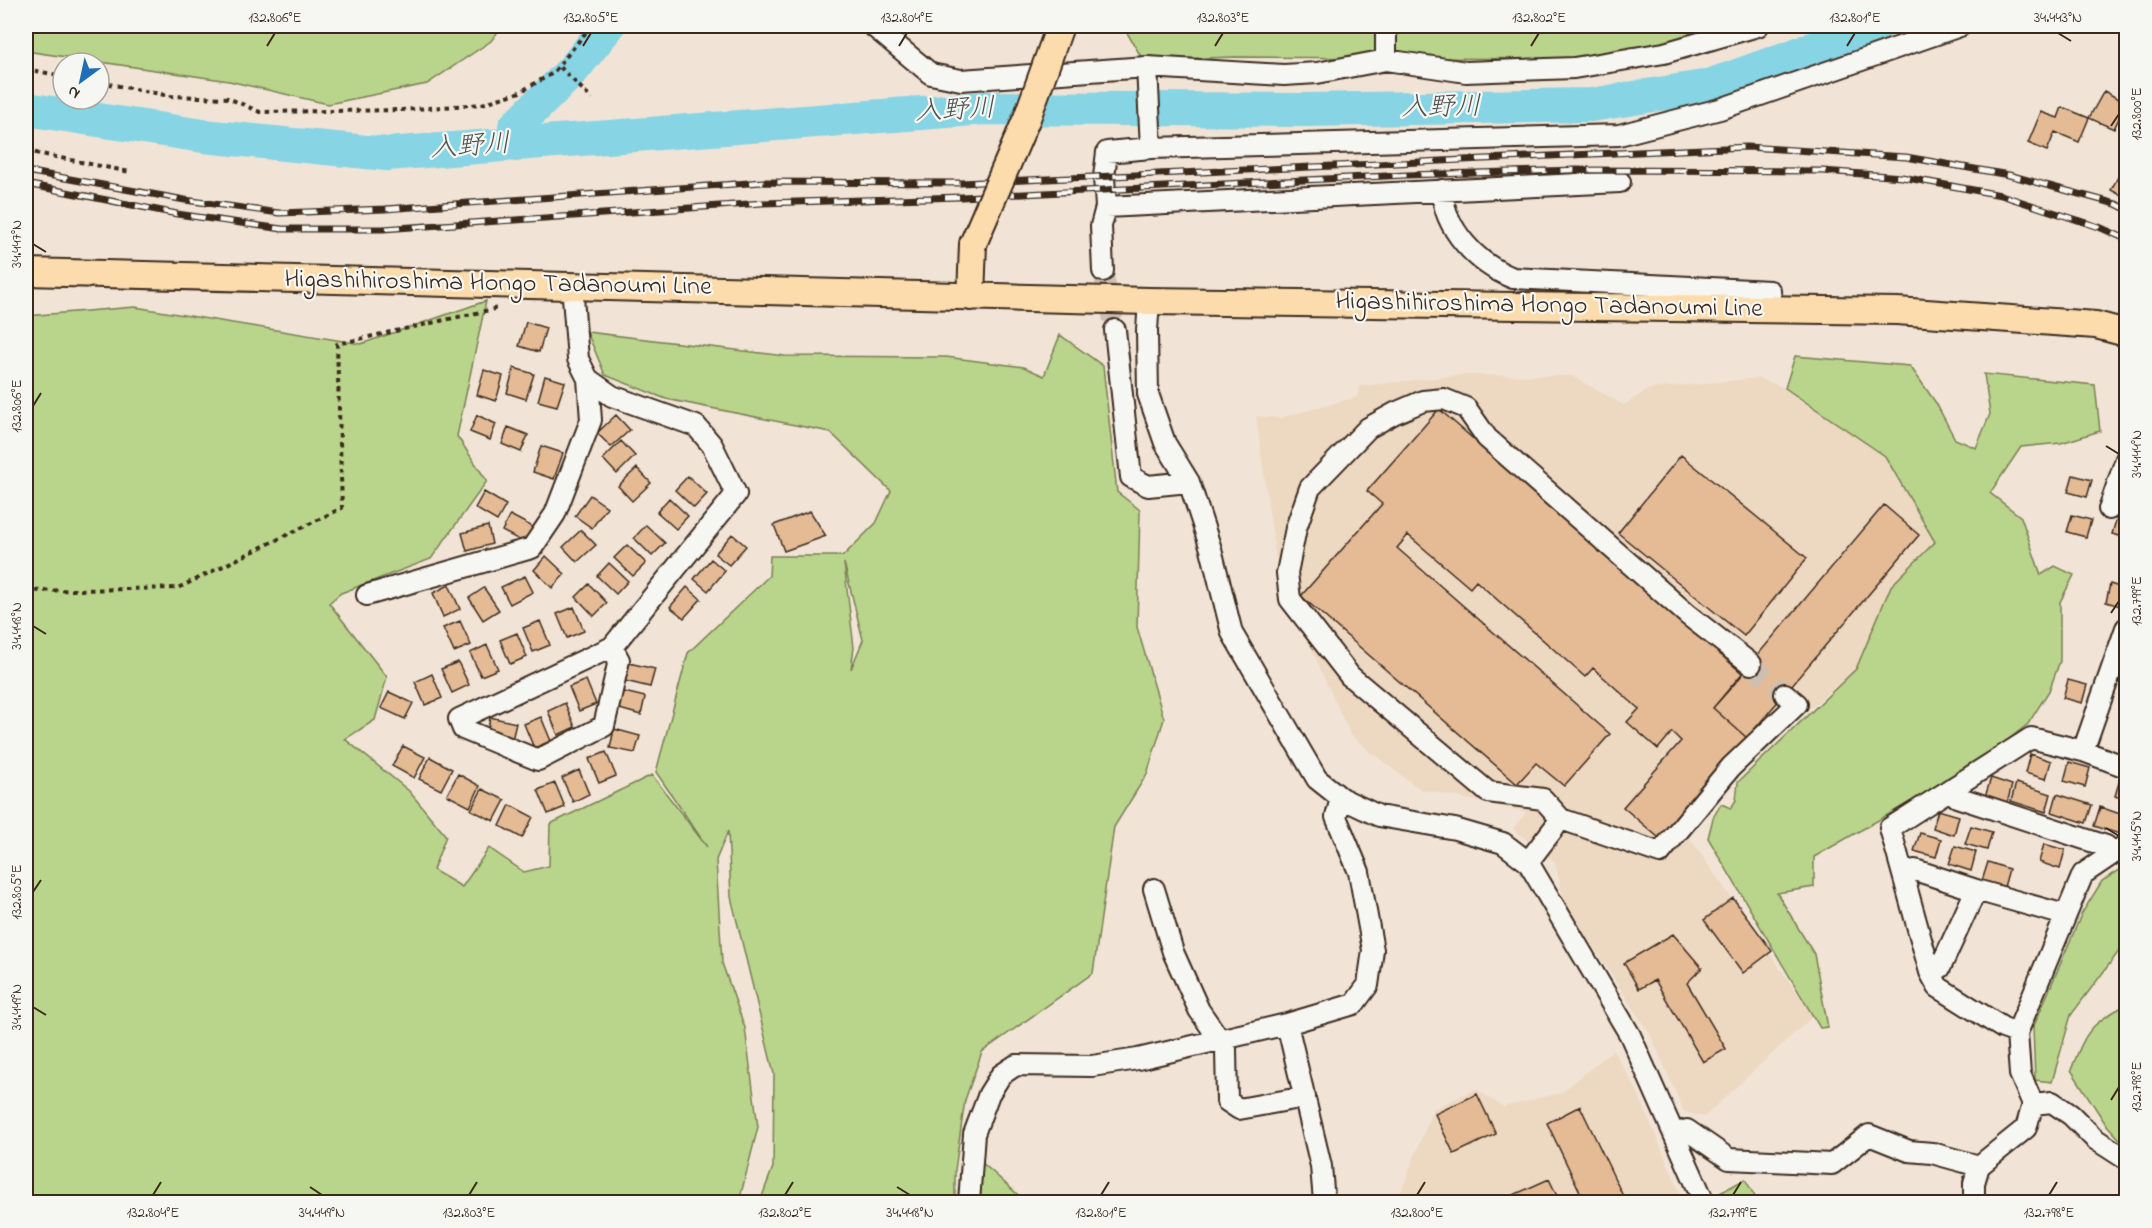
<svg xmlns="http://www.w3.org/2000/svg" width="2152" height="1228" font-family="'Indie Flower','Klee One',sans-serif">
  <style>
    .built { fill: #edd8c2 }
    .green { fill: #b9d48b; stroke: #7a7f54; stroke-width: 1.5; fill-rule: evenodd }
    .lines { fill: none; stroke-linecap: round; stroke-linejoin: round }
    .river { stroke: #86d4e4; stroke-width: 34 }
    .building { fill: #e5bb95; stroke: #3b2a1e; stroke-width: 1.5 }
    .minor-tunnel { stroke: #cdbfb1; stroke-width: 20; stroke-dasharray: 20 10; stroke-linecap: butt }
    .minor-casing { stroke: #3b2a1e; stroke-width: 24 }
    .major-casing { stroke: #3b2a1e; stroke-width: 30 }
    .path { stroke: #3b2a1e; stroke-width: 4; stroke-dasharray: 4.5 4.5; stroke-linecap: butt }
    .minor { stroke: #f6f6f2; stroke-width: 20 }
    .major { stroke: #fcdcac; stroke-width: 26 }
    .rail-casing { stroke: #3b2a1e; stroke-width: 7 }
    .rail { stroke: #f6f6f2; stroke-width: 4.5; stroke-dasharray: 14; stroke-linecap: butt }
    .major-bridge-casing { stroke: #3b2a1e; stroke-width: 30; stroke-linecap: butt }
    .major-bridge { stroke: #fcdcac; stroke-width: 26 }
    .ticks { fill: none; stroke: #3b2a1e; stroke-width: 2 }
    .labels { text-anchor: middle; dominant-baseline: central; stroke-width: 4.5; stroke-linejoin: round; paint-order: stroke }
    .street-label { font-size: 26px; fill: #3b2a1e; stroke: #f6f6f2 }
    .water-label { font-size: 27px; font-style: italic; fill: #4e5450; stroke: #f6f6f2 }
    .neatline { fill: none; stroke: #3b2a1e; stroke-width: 2 }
    .ticks-label { font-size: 15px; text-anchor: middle; fill: #3b2a1e }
  </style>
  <rect width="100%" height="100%" fill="#f1e4d6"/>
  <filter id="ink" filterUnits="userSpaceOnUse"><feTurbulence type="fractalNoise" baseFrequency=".0167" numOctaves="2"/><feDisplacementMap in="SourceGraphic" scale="12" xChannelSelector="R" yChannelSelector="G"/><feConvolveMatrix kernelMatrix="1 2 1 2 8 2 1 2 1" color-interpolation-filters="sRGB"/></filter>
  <g filter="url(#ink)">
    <path class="built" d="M 1461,375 L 1572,376 L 1624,405 L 1649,389 L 1758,378 L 1785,388 L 1885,456 L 1935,542 L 1891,586 L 1856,669 L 1750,760 L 1687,834 L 1813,1016 L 1704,1117 L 1684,1112 L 1651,1036 L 1564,902 L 1555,862 L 1513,829 L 1526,812 L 1420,789 L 1370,752 L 1350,734 L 1309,644 L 1281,596 L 1256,416 L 1280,418 L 1357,397 L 1360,386 Z
      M 1613,1050 L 1636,1089 L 1684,1202 L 1397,1202 L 1433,1109 L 1476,1089 L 1503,1107 L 1561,1093 Z"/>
    <path class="green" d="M 26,26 L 502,26 L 491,41 L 427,84 L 328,104 L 229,81 L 26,51 Z
      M 1123,26 L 1758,26 L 1745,39 L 1568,59 L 1234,57 L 1143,60 Z
      M 486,301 L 457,436 L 487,481 L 431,559 L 341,593 L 329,603 L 387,677 L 375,720 L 345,739 L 409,791 L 446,836 L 433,870 L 462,887 L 489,848 L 524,872 L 549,866 L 550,824 L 652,775 L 707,847 L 656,772 L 688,653 L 769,576 L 770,556 L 843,556 L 876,523 L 891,491 L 830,432 L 666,399 L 605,375 L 587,332 L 785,356 L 946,357 L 1024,367 L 1044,376 L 1060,335 L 1103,366 L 1117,492 L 1140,510 L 1137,627 L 1164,719 L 1147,774 L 1114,827 L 1093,973 L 982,1052 L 965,1100 L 955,1170 L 955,1202 L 760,1202 L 773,1167 L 774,1074 L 731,897 L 728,831 L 716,860 L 722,963 L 745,1028 L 758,1127 L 739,1202 L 26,1202 L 26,316 L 135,307 L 361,344 ZM 844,563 L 863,640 L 851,669 L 854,648 Z
      M 1795,356 L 1910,366 L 1936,403 L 1955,439 L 1976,448 L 1990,414 L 1984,374 L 2095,385 L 2100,431 L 2061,443 L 2021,447 L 1990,493 L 2021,517 L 2041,575 L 2055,566 L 2074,575 L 2060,602 L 2060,661 L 2049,691 L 2028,724 L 1980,762 L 1814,857 L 1814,887 L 1777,893 L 1814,954 L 1828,1027 L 1820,1028 L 1708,838 L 1713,818 L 1721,804 L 1731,808 L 1736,800 L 1738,782 L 1856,669 L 1891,586 L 1935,542 L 1885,456 L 1785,388 Z
      M 2126,866 L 2126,942 L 2071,1015 L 2052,1082 L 2035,1080 L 2033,1028 L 2082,913 L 2102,881 Z
      M 2126,1005 L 2126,1146 L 2105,1123 L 2071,1070 C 2086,1032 2089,1024 2126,1005 Z
      M 978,1159 L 1026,1202 L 975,1202 Z
      M 1745,1179 L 1758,1202 L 1722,1202 L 1720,1193 Z"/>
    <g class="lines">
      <path class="river" d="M 26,109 L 203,136 L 387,154 L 986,108 L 1304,110 L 1591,105 L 1709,86 L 1877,26
        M 516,145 L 515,127 L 572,71 L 608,26"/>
    </g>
    <path class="building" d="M 2104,91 L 2126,103 L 2114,129 L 2089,118 Z
      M 2062,107 L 2089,118 L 2079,142 L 2055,132 L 2047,151 L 2028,143 L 2041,112 L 2058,118 Z
      M 2126,162 L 2126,198 L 2111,190 Z
      M 526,322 L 546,328 L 539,352 L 519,346 Z
      M 514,368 L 534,374 L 526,399 L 507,393 Z
      M 484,370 L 503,376 L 496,401 L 477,395 Z
      M 545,376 L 565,382 L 557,406 L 538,401 Z
      M 1439,409 L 1743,674 L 1713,708 L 1747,738 L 1659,838 L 1623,807 L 1681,741 L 1672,732 L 1658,749 L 1627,722 L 1639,709 L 1593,668 L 1585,677 L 1476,581 L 1470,588 L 1408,535 L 1397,548 L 1610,734 L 1564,786 L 1536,763 L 1517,784 L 1301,596 L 1382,504 L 1367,491 Z
      M 477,415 L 496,424 L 490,440 L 470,432 Z
      M 616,415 L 630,430 L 611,447 L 597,433 Z
      M 508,427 L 528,435 L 521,452 L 502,444 Z
      M 621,441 L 635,456 L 617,474 L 603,459 Z
      M 541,446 L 563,453 L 554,479 L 533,472 Z
      M 1681,455 L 1807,558 L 1744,636 L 1618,533 Z
      M 637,468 L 651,483 L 632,501 L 618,486 Z
      M 2073,475 L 2092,480 L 2087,497 L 2068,492 Z
      M 688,476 L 707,494 L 694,508 L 675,490 Z
      M 484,492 L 506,505 L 497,521 L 475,508 Z
      M 590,495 L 607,507 L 592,528 L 575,516 Z
      M 669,498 L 688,516 L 676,529 L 657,512 Z
      M 1884,505 L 1919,535 L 1747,738 L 1713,708 Z
      M 810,511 L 826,536 L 784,551 L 774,525 Z
      M 510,515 L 533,527 L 525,543 L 502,531 Z
      M 2072,515 L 2091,520 L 2086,537 L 2067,532 Z
      M 2117,517 L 2126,519 L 2126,538 L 2112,534 Z
      M 646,525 L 665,543 L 652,556 L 634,538 Z
      M 488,526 L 492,544 L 467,551 L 462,533 Z
      M 581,530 L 596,545 L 577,562 L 563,547 Z
      M 732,534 L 746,546 L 729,565 L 715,554 Z
      M 627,545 L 646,563 L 633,576 L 614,558 Z
      M 546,556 L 565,574 L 552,588 L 534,570 Z
      M 711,559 L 725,571 L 708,591 L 694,579 Z
      M 609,563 L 628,581 L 616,594 L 597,576 Z
      M 525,576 L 533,592 L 510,604 L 501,587 Z
      M 589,584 L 607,603 L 594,616 L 576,597 Z
      M 2110,584 L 2126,589 L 2124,607 L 2106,602 Z
      M 449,585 L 460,609 L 443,617 L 433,593 Z
      M 687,587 L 701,599 L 684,618 L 670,607 Z
      M 484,588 L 499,610 L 483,620 L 469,598 Z
      M 574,607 L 584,631 L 567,638 L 557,614 Z
      M 460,621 L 471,645 L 454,652 L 443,628 Z
      M 540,621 L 550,645 L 533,652 L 523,628 Z
      M 517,633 L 527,657 L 510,664 L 500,640 Z
      M 487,645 L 498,669 L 481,676 L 470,653 Z
      M 458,662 L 469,685 L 452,693 L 441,669 Z
      M 629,663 L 655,669 L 650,687 L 625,681 Z
      M 432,674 L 442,698 L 425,705 L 415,682 Z
      M 586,680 L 596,704 L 579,711 L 569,687 Z
      M 2068,680 L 2087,685 L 2082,703 L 2063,698 Z
      M 620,691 L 645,697 L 641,715 L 616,708 Z
      M 389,692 L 413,703 L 405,719 L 381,708 Z
      M 565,703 L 575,727 L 558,735 L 548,711 Z
      M 490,717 L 516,723 L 512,740 L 487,735 Z
      M 541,717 L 551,741 L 534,748 L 524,724 Z
      M 614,729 L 640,736 L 635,753 L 610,748 Z
      M 403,746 L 425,757 L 414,778 L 392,766 Z
      M 606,752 L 616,776 L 599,783 L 589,759 Z
      M 2030,754 L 2051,761 L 2046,779 L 2025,773 Z
      M 430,757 L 452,769 L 441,790 L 419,779 Z
      M 2069,762 L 2090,768 L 2085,787 L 2064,781 Z
      M 579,770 L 589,794 L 573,802 L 562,778 Z
      M 458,774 L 480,786 L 470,807 L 447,795 Z
      M 1991,778 L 2012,785 L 2007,803 L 1985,797 Z
      M 2120,779 L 2126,781 L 2126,800 L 2115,796 Z
      M 555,783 L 565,807 L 548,814 L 538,790 Z
      M 2016,783 L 2051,794 L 2046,812 L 2011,801 Z
      M 482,789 L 505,800 L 494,821 L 471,810 Z
      M 2057,794 L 2092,805 L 2086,823 L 2052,812 Z
      M 510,805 L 533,817 L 522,838 L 500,826 Z
      M 2100,807 L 2126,816 L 2126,836 L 2094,826 Z
      M 1938,810 L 1959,816 L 1954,835 L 1933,828 Z
      M 1971,826 L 1992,832 L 1987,850 L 1965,844 Z
      M 1920,833 L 1941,839 L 1936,857 L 1914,851 Z
      M 2044,844 L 2065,850 L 2060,869 L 2039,862 Z
      M 1955,846 L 1976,852 L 1971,871 L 1949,864 Z
      M 1988,862 L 2009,869 L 2004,887 L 1982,881 Z
      M 1733,898 L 1772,951 L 1743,973 L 1704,920 Z
      M 1673,934 L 1702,968 L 1687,983 L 1726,1049 L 1703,1062 L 1655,980 L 1639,989 L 1624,963 Z
      M 1477,1094 L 1496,1134 L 1454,1154 L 1435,1114 Z
      M 1580,1106 L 1623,1196 L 1609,1202 L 1585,1202 L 1547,1123 Z
      M 1549,1179 L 1560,1202 L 1498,1202 Z"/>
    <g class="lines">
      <path class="minor-tunnel" d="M 1103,271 L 1115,330
        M 1751,664 L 1785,694"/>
      <g class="minor-casing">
        <path id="minor" d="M 873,26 L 931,74 L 961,80 L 1147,67 L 1151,148 L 1107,152 L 1104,177 L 1106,207 L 1101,226 L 1103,271
          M 1386,60 L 1386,26
          M 1147,67 L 1284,75 L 1317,73 L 1386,60 L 1466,72 L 1574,68 L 1664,53 L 1758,26
          M 1151,148 L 1619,135 L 1720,109 L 1960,26
          M 1442,190 C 1444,229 1477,264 1513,278 L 1770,291 L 1772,309
          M 1106,207 L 1620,182
          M 572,285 L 578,359 L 588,379 L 612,396 L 696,426 L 712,445 L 736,494 L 612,647 L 459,719 L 463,729 L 538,760 L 604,726 L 619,660 L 612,647
          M 1149,301 L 1147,330 L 1148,394 L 1165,443 L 1189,482 L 1211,549 L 1232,633 L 1317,779 L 1341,798 L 1379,816 L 1455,829 L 1503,843 L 1528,862 L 1630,1035 L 1704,1202
          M 1115,330 L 1131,477 L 1148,486 L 1189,482
          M 2109,509 L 2126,459
          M 367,595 L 532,548 L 555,514 L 591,420 L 588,379
          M 2083,751 L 2126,767
          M 1950,789 L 1957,797 L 2106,846 L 2114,853
          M 1561,819 L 1543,799 L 1488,792 L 1350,676 L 1290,599 L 1287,573 L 1296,528 L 1310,488 L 1368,428 L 1395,413 L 1423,401 L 1444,399 L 1466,408 L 1487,438 L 1688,615 L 1751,664
          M 1528,862 L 1561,819 L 1660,853 L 1731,767 L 1797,704 L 1785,694
          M 1903,873 L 1915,870 L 1976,890
          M 1154,889 L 1173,952 L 1199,1010 L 1226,1049 L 1227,1101 L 1239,1109 L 1305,1097
          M 1930,972 L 1940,968 L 1976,890 L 2065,915
          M 1287,1024 L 1321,1166 L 1324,1202
          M 2017,1033 L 2003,1028 L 1938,987 L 1930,972 L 1890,828 L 2031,738 L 2083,751 L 2126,628
          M 2033,1104 L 2052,1102 L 2071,1115 L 2095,1139 L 2126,1159
          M 1674,1134 L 1687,1130 L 1729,1159 L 1832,1164 L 1869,1135 L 1909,1151 L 1932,1153 L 1979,1166
          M 969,1202 L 974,1134 L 989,1094 L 1001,1075 L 1016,1065 L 1092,1066 L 1138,1059 L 1287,1024 L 1354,1004 L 1368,985 L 1373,950 L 1359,872 L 1336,817 L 1341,798
          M 1974,1202 L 1974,1183 L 1979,1166 L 2026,1128 L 2033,1104 L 2020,1074 L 2017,1033 L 2083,874 L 2126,845"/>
      </g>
      <g class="major-casing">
        <path id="major" d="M 26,272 L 1149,301 L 1897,311 L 2096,325 L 2126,333
          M 971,297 L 973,244"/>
      </g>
      <path class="path" d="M 560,67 L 592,99
        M 26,69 L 63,76
        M 99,82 L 170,96 L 228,98 L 260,112 L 402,110 L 482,104 L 520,92 L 553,73 L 591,26
        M 26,151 L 130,172
        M 26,591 L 178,588 L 342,508 L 337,344 L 494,309 L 493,304"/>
      <use href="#minor" class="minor"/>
      <use href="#major" class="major"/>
      <g class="rail-casing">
        <path id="rail" d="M 26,171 L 185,200 L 279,213 L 385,209 L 763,182 L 961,183 L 1747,147 L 1906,157 L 2009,175 L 2116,204 L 2126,209
          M 26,184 L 177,214 L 282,229 L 383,229 L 763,203 L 961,197 L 1407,175 L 1576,170 L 1823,171 L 1902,177 L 2001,195 L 2099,227 L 2126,239"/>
      </g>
      <use href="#rail" class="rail"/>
      <g class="major-bridge-casing">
        <path id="major-bridge" d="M 973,244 L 1027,118 L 1060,26"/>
      </g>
      <use href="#major-bridge" class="major-bridge"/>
    </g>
  </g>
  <path class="ticks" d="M 2058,33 L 2071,41M 267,46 L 275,33M 583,46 L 591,33M 899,46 L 907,33M 1215,46 L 1223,33M 1531,46 L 1539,33M 1847,46 L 1855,33M 2111,126 L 2119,114M 33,244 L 46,252M 33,406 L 41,393M 2106,446 L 2119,454M 2111,613 L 2119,601M 33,626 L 46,634M 2106,828 L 2119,836M 33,892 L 41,880M 33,1007 L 46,1015M 2111,1100 L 2119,1087M 310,1187 L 322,1195M 897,1187 L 910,1195M 153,1195 L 161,1182M 469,1195 L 477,1182M 785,1195 L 793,1182M 1101,1195 L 1109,1182M 1417,1195 L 1425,1182M 1733,1195 L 1741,1182M 2049,1195 L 2057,1182"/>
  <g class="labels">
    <g class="street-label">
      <text transform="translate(498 284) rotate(1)">Higashihiroshima Hongo Tadanoumi Line</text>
      <text transform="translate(1549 306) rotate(1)">Higashihiroshima Hongo Tadanoumi Line</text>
    </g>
    <g class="water-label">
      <text transform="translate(1441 108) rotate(-1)">入野川</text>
      <text transform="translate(955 111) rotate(-3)">入野川</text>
      <text transform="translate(470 147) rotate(-4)">入野川</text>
    </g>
  </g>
  <rect width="2152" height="1228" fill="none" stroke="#f6f6f2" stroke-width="66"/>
  <g transform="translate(81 81) rotate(213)"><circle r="28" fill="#f6f6f2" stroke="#aba49d" stroke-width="1.5"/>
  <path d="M0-4.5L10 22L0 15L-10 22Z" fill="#1f6fb2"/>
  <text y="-9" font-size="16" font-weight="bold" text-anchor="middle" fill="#3b2a1e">N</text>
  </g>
  <rect x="33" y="33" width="2086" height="1162" class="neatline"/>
  <g class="ticks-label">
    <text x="275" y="22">132.806°E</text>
    <text x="591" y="22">132.805°E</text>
    <text x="907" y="22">132.804°E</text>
    <text x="1223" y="22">132.803°E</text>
    <text x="1539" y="22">132.802°E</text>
    <text x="1855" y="22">132.801°E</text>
    <text x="2058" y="22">34.443°N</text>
    <text transform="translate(2136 114) rotate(-90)" y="5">132.800°E</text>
    <text transform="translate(16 244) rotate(-90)" y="5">34.447°N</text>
    <text transform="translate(16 406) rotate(-90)" y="5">132.806°E</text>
    <text transform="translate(2136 454) rotate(-90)" y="5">34.444°N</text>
    <text transform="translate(2136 601) rotate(-90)" y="5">132.799°E</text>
    <text transform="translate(16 626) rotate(-90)" y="5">34.448°N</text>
    <text transform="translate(2136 836) rotate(-90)" y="5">34.445°N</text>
    <text transform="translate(16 892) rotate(-90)" y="5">132.805°E</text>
    <text transform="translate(16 1007) rotate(-90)" y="5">34.449°N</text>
    <text transform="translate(2136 1087) rotate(-90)" y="5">132.798°E</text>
    <text x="153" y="1217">132.804°E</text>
    <text x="322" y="1217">34.449°N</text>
    <text x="469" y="1217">132.803°E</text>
    <text x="785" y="1217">132.802°E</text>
    <text x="910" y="1217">34.448°N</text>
    <text x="1101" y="1217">132.801°E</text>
    <text x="1417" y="1217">132.800°E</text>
    <text x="1733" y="1217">132.799°E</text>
    <text x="2049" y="1217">132.798°E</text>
  </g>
</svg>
